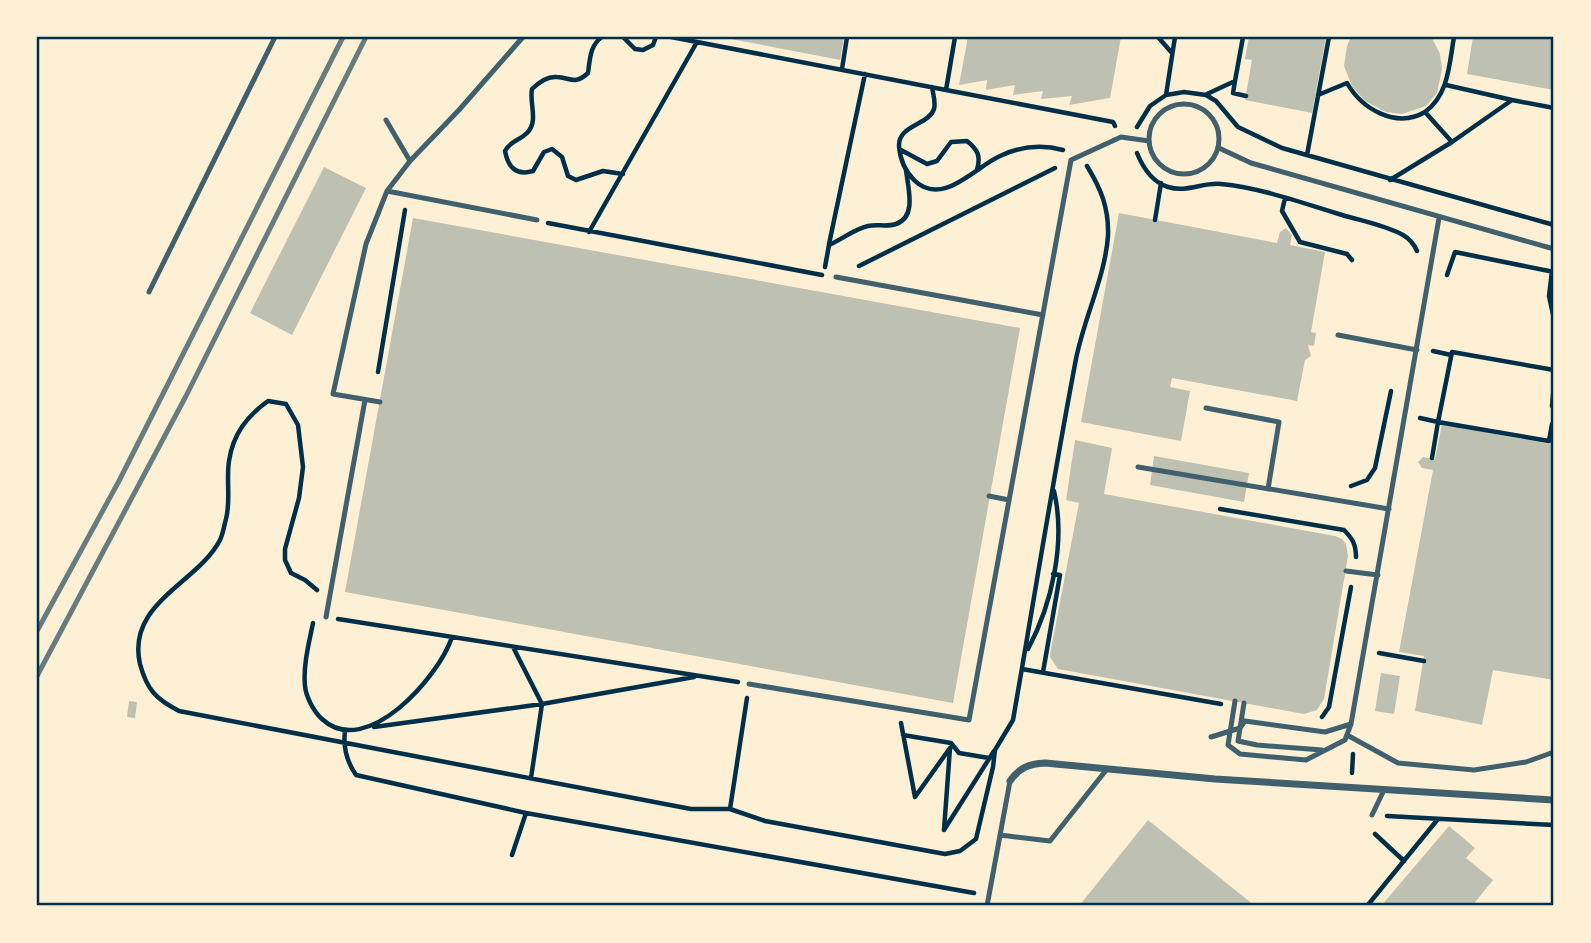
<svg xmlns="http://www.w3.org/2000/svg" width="1591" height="943" font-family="'Exo 2',sans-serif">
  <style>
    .building { fill: #bec0b2 }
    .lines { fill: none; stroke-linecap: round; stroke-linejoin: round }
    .path { stroke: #003049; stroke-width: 4.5 }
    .service { stroke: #3f606c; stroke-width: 5 }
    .minor { stroke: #3f606c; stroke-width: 7 }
    .rail { stroke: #657d81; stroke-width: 5 }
    .neatline { fill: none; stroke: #003049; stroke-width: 2.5 }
  </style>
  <rect width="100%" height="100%" fill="#fdf0d5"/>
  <path class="building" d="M 721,37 L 844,37 L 840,60 Z
    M 968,37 L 1121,37 L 1110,98 L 1069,105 L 1072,96 L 1041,99 L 1043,91 L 1013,95 L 1015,85 L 986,90 L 987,80 L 959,85 Z
    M 1249,37 L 1326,37 L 1312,113 L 1245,100 L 1252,60 L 1245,59 Z
    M 1351,37 L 1433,37 L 1432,38 L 1440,54 L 1442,69 L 1437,93 L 1426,106 L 1402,114 L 1386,112 L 1365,101 L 1352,86 L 1344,66 L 1347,46 Z
    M 1473,37 L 1554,37 L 1554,90 L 1467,74 Z
    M 324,167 L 366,188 L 292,335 L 250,313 Z
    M 1119,213 L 1277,243 L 1280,232 L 1286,228 L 1292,235 L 1290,245 L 1325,252 L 1311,332 L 1316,333 L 1314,346 L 1308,345 L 1311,356 L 1305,360 L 1297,401 L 1172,378 L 1170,387 L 1190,391 L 1181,441 L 1081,422 Z
    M 413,218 L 1020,328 L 953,703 L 345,592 Z
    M 1442,424 L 1551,444 L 1554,436 L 1554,680 L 1493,670 L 1482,725 L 1415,711 L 1424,656 L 1399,652 L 1433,470 L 1422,468 L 1418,462 L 1423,457 L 1435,459 Z
    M 1075,440 L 1112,448 L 1104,494 L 1335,536 L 1342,539 L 1346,544 L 1348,556 L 1324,699 L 1317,710 L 1304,714 L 1058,669 L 1050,657 L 1051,649 L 1079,503 L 1066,500 Z
    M 1154,456 L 1249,473 L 1244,502 L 1150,485 Z
    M 1381,673 L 1400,676 L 1394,714 L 1375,711 Z
    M 129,701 L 137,702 L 135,718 L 127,717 Z
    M 1148,820 L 1255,906 L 1079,906 Z
    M 1449,826 L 1475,848 L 1466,858 L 1493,880 L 1472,906 L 1381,906 Z"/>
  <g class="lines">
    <path class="path" d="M 602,37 C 590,45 590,59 588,73 C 575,85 571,78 557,77 C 548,76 538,83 532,89 C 529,103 539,121 527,133 C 519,141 510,141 505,151 C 508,167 516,176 533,171 L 544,152 L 552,149 L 562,157 L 568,176 L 576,180 L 603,171 L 623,174
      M 623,37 L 635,49 L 643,50 L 653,45 L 656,37
      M 671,37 L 697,42
      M 1158,37 L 1172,53
      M 842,69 L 847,37
      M 1235,81 L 1233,93 L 1246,96
      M 1446,85 L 1512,100
      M 932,87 C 933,94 936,102 934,109 C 929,125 898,125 899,146 C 900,159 905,171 914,180 C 942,208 975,167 1000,156 C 1021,146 1041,144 1063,150
      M 946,90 L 1113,122 L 1115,126
      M 1207,94 L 1235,81 L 1243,37
      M 1166,95 L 1175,37
      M 1318,95 L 1347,83 C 1362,109 1396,129 1425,112 L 1452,142
      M 1425,112 C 1449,94 1449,65 1454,37
      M 1137,127 L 1150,106 L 1166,95 L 1184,92 L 1206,95 L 1216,101 L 1238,127 L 1282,148 L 1554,225
      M 901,150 L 927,164 L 937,161 L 951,142 L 967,141 C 978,150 981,156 977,170
      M 1137,153 C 1143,168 1152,182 1168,187 C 1187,193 1203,182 1221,184 C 1262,188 1302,203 1342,215 C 1362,221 1385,225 1403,235 C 1410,239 1414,244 1417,251
      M 1307,155 L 1329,37
      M 1390,180 L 1452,142 L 1512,100 L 1554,108
      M 1285,198 L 1282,211 L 1300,242 L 1347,254 L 1352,260
      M 1155,220 L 1161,183
      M 548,223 L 822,275
      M 589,232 L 697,42 L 946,90 L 955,37
      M 829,244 L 865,74
      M 859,266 L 1055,168
      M 825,267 L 829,245 C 843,239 854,229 868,226 C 877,224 887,227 896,224 C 917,217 908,188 906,170
      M 1552,271 L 1549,296 L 1554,319
      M 1447,275 L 1455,252 L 1554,272
      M 1433,351 L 1451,355
      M 378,372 L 405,210
      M 1552,406 L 1554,384
      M 1420,418 L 1438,422 L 1452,352 L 1554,370
      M 1432,458 L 1438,422 L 1549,441 L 1552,424 L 1554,425
      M 1351,486 L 1367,480 L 1375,468 L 1391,391
      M 1220,509 L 1344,530 C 1353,539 1356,545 1356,557
      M 317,590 L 305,580 L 291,573 L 285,560 L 285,549 L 299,498 L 303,467 L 298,425 L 286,404 L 268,401 C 247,416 233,434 229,461 C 226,481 231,500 226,519 C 224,526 223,534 220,540 C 198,583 126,603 140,664 C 147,690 156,699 179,711 L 691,809 L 730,809 L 747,698
      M 338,619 L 738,682
      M 313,623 C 309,643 303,665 305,686 C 306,697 314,712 322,719 C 366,760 439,677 452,637
      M 513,647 L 542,704 L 531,778
      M 1028,649 C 1052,604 1066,542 1054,491
      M 1379,653 L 1424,661
      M 1022,669 L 1221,704
      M 1043,672 L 1060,575 L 1053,574
      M 1322,717 L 1329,707 L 1351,587
      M 901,723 L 915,797 L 950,748 L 944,830 L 994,751
      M 374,727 L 542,704 L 694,677
      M 345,731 C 343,747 347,762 356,775 L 526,813
      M 903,735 L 951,743 L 959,753 L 989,758
      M 1352,773 L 1353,754
      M 730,809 L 765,821 L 945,854 L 960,851 L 976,839 L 993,767 L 995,750 L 1013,720 C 1034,600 1053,479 1076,359 C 1084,318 1105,277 1108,236 C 1109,208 1101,189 1087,166
      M 1387,816 L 1554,825
      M 1375,834 L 1404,861
      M 512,855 L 526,813 L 974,893
      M 1367,906 L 1438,819"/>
    <path class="service" d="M1149 139a35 35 0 1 1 70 0a35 35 0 1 1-70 0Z
      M 386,120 L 410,161
      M 1219,148 L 1251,163 L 1554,249
      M 387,191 L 537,220
      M 836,277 L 1043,315
      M 149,292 L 275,37
      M 1338,335 L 1417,350
      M 380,402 L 333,394 L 366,244 L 387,191 L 410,161 L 459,110 L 523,37
      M 1206,408 L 1279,422 L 1268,489
      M 1138,467 L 1389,509
      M 989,496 L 1009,500
      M 1346,571 L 1378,575
      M 326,617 L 365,400
      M 749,684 L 969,720 L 1071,160 L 1121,137 L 1149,141
      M 1235,701 L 1228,745 L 1240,754 L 1306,760 L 1345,740 L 1351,724 L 1439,218
      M 1244,703 L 1238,741 L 1257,745 L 1322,750
      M 1347,735 L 1398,763 L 1474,770 L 1526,762 L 1554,752
      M 1211,737 L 1240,728 L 1245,721 L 1325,732 L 1351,724
      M 1372,815 L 1384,790
      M 1000,835 L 1050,841 L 1107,769
      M 987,906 L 1010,781"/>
    <path class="minor" d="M 1010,781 C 1020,767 1029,764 1045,763 L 1215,779 L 1554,800"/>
    <path class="rail" d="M 37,631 L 119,481 L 343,37
      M 37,676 L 186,396 L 366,37"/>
  </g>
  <rect width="1591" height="943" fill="none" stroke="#fdf0d5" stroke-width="77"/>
  <rect x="38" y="38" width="1514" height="866" class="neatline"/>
</svg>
